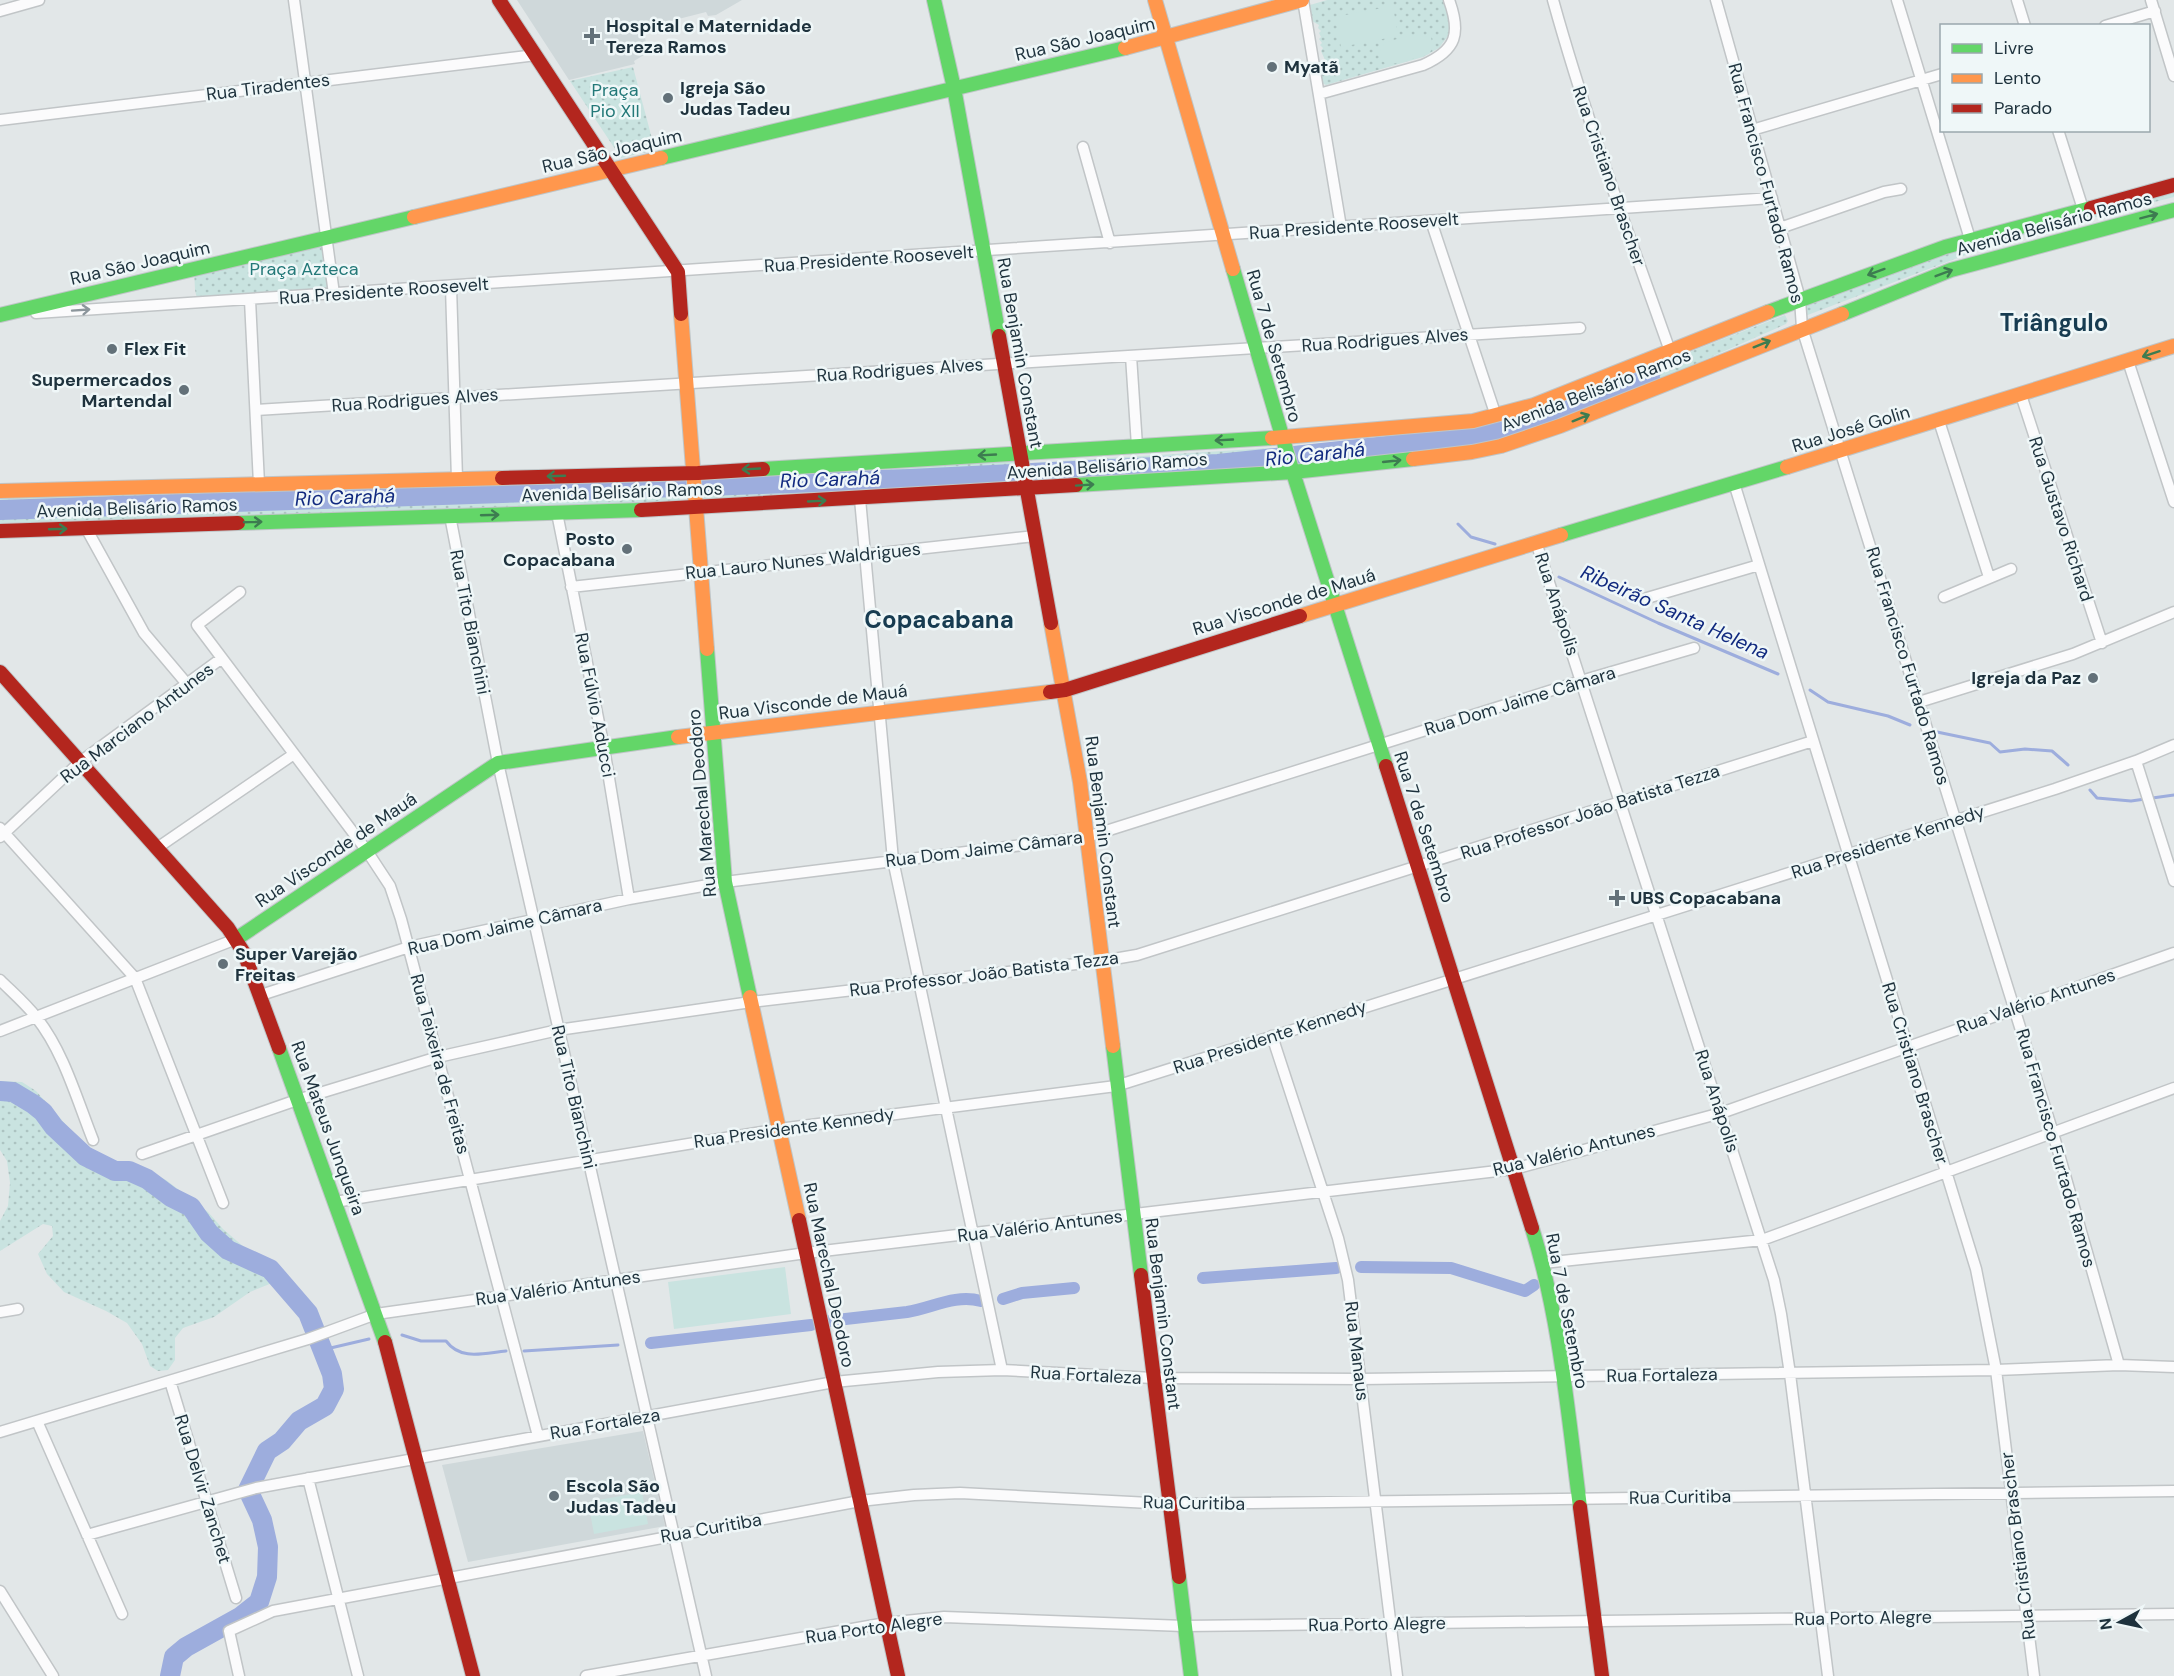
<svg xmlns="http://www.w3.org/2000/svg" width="2174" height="1676" font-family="'DM Sans',sans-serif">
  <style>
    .built { fill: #cfd8da }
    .green { fill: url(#green-dots) }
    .pitch { fill: #c9e3e0 }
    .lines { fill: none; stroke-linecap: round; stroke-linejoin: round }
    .stream { stroke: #9daddd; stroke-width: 3 }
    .canal { stroke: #9daddd; stroke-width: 12 }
    .river { stroke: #9daddd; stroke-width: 20 }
    .street-casing { stroke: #c1c5c7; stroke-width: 13 }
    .fast-casing { stroke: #bfc5c7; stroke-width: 16 }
    .slow-casing { stroke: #bfc5c7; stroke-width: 16 }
    .jam-casing { stroke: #bfc5c7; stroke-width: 16 }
    .street { stroke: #fbfbfc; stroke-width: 10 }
    .fast { stroke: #63d668; stroke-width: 14 }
    .slow { stroke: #ff974d; stroke-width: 14 }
    .jam { stroke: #b3261e; stroke-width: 14 }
    .oneway { stroke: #3d7c50 }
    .oneway2 { stroke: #8c969c }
    .poi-dot { fill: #637179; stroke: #eff7f8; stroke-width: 2 }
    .labels { text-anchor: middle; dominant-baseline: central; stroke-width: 5; stroke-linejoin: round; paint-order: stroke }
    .poi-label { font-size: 18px; font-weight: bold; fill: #1e323d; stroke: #eff7f8; text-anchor: start }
    .street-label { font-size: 18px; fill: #1e323d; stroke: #eff7f8 }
    .park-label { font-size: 18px; fill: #237878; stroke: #eff7f8 }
    .water-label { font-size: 20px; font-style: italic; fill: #112a7f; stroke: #eff7f8 }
    .district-label { font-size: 24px; font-weight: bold; fill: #173c51; stroke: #eff7f8 }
  </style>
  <defs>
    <pattern id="green-dots" width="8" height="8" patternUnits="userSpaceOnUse" patternTransform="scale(1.5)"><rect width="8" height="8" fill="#c9e3e0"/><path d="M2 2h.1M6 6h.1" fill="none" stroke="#acc3c1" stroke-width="1.8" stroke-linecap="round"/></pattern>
  </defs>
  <rect width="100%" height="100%" fill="#e2e7e8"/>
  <path class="built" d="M 517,0 L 742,0 L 716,15 L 708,16 L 706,12 L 643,28 L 646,43 L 644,55 L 634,61 L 635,64 L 569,80 Z
    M 643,1431 L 665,1526 L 468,1562 L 442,1465 Z"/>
  <path class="green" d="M 1327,0 L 1444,0 L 1451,16 L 1450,33 L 1439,48 L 1423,57 L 1326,85 L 1322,83 L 1319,68 L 1325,60 L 1321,51 L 1323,48 L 1320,45 L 1322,43 L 1319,39 L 1321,37 L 1319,33 L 1321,31 L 1318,28 L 1319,25 L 1312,21 L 1310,5 Z
    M 633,67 L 655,150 L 621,158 L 570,81 Z
    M 2174,190 L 2174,197 L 2005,240 L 1805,316 L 1803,304 L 1979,240 Z
    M 326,237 L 334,294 L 198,303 L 195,290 L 194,269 Z
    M 1785,315 L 1788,321 L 1786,324 L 1581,414 L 1491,442 L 1298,466 L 1296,446 L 1441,432 L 1558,403 Z
    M 1270,448 L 1273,450 L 1277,463 L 1274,465 L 1032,481 L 1030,465 L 1032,463 Z
    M 1011,461 L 1015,464 L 1017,484 L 696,503 L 694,482 Z
    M 679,481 L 680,502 L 0,523 L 0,497 Z
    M 0,1081 L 22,1082 L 36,1091 L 75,1135 L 97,1153 L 122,1166 L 150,1172 L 166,1180 L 208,1212 L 223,1229 L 244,1247 L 281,1271 L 277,1281 L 250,1292 L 214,1317 L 183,1328 L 175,1338 L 175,1360 L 168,1370 L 158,1371 L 150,1366 L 142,1344 L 127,1323 L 106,1311 L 64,1292 L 47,1274 L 38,1254 L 53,1236 L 52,1226 L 43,1224 L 0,1251 L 0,1221 L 8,1206 L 10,1183 L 7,1161 L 0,1150 Z"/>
  <path class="pitch" d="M 1393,6 L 1398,36 L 1341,47 L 1335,17 Z
    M 1412,35 L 1431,37 L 1433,47 L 1429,54 L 1389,65 L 1380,60 L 1378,53 L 1386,42 Z
    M 785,1267 L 791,1314 L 674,1329 L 668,1282 Z
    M 642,1492 L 648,1524 L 594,1534 L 588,1502 Z"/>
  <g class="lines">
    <path class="stream" d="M 1395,445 L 1397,453
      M 1458,524 L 1471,537 L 1495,544
      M 1559,577 L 1658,623 L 1778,674
      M 1810,690 L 1828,702 L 1888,716 L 1910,725
      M 1937,732 L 1990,743 L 2000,752 L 2025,749 L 2052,751 L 2068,765
      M 2090,790 L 2097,798 L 2131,801 L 2174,795
      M 402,1335 L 421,1341 L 446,1341 C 461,1361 484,1353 506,1351
      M 322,1350 L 369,1339
      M 524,1351 L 618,1345"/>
    <path class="canal" d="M 1361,1267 L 1451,1268 L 1525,1291 L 1534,1285
      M 1203,1278 L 1336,1268
      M 1003,1299 L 1022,1293 L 1074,1288
      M 828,1321 C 855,1318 881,1315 907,1312 C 932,1308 955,1294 981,1301
      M 651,1343 L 811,1325"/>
    <path class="river" d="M 0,510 L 910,479 L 1218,464 L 1424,442 L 1506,429 L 1650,378
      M 0,1091 L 13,1092 L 33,1104 L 43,1112 L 54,1127 L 85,1156 L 115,1171 L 129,1171 L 147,1179 L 171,1197 L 191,1207 L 209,1233 L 228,1250 L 270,1269 L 308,1313 L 332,1374 L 334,1389 L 325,1406 L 299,1421 L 282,1441 L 267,1451 L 248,1490 L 262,1520 L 268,1547 L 267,1577 L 259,1602 L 240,1617 L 186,1647 L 174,1657 L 170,1676"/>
    <g class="street-casing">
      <path id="street" d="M 294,0 L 334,294
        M 1303,0 L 1341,227
        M 1553,0 C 1586,119 1629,235 1670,351
        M 1716,0 L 1800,299 L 1802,328 L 2053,1133 L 2119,1365
        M 1897,0 L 1970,239
        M 2017,0 L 2025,26
        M 2151,0 L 2174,76
        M 0,11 L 39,0
        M 2105,26 L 2155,11
        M 1319,94 L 1423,65 C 1457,50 1461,33 1449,0
        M 0,120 L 536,55
        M 1752,130 L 1942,74
        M 2058,130 L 2083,209
        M 1083,147 L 1110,243
        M 1431,221 L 1496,416
        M 1780,228 L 1884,192 L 1901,189
        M 451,287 L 457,479
        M 250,300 L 259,484
        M 36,313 L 1772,198
        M 1131,356 L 1137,446
        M 2128,361 L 2174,502
        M 2021,395 L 2102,643
        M 256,410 L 1580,328
        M 1939,421 L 1989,577
        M 1734,483 L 1976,1269 L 1996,1370 L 2034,1676
        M 860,499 L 893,860 L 1002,1370
        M 557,513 L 604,748 L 629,899
        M 450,516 L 498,763 L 706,1676
        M 86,528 L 144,633 L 187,684
        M 1536,542 L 1774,1280 L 1781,1314 L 1790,1374 L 1828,1676
        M 571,587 L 1035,536
        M 240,592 L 197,625 L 367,851 L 390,886 L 401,919 L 538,1436
        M 1944,597 L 2011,569
        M 1647,598 L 1759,565
        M 1919,702 L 2073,654 L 2174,612
        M 2136,761 L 2174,881
        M 0,828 L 135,978 L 223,1203
        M 0,837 L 80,762 L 222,658
        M 157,848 L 294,754
        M 0,980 C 12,992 26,1004 36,1017 C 64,1052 77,1100 93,1140
        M 261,995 L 409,947 L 629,899 L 725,882 L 1087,837 L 1581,681 L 1694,648
        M 0,1031 L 236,939
        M 1272,1036 L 1338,1238 L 1348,1280 L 1397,1676
        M 142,1154 L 297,1100 L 438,1057 L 558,1030 L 751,1002 L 1102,961 L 1137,955 L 1813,741
        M 335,1202 L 779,1129 L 1116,1086 L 2055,789 L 2136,761 L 2174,745
        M 1543,1263 L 1762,1240 L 2174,1088
        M 0,1312 L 18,1309
        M 170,1381 L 236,1598
        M 37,1421 L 122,1614
        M 0,1432 L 308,1339 L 376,1314 L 806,1253 L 1514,1169 L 1721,1113 L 2174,953
        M 308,1478 L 358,1676
        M 87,1535 L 256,1488 L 834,1382 L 938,1372 L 1002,1370 L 1153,1378 L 1361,1379 L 1996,1370 L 2119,1365 L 2174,1367
        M 0,1591 L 53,1676
        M 239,1676 L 229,1631 L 273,1611 L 860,1501 L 914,1495 L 960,1493 L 1169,1504 L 2174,1491
        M 586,1676 L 886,1623 L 944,1617 L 1184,1626 L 2174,1614"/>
    </g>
    <g class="fast-casing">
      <path id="fast" d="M 934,0 L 954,88 L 999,336
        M 661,158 L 1125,48
        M 1233,269 L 1290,463 L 1386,766
        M 1768,312 L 1945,247 L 2091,208
        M 1842,314 L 1951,270 L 2174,210
        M 0,315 L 414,217
        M 763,469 L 1272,438
        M 1076,485 L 1293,472 L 1413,459
        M 238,523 L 641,510
        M 1561,535 L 1787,467
        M 707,649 L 725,882 L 750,997
        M 236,939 L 498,763 L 678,737
        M 1113,1046 L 1141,1275
        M 279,1048 L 385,1342
        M 1532,1228 C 1560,1318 1568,1414 1580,1507
        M 1179,1577 L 1191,1676"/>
    </g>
    <g class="slow-casing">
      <path id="slow" d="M 1155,0 L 1233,269
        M 1125,48 L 1302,0
        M 414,217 L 661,158
        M 681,314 L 707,649
        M 1272,438 L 1473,421 L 1534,405 L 1768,312
        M 1413,459 L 1472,452 L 1501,446 L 1560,426 L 1842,314
        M 1787,467 L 2174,346
        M 0,491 L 502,478
        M 1300,616 L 1561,535
        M 1051,623 L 1080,782 L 1113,1046
        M 678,737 L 1050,692
        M 750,997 L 799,1220"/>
    </g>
    <g class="jam-casing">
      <path id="jam" d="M 499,0 L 678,272 L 681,314
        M 2091,208 L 2174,185
        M 999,336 L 1051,623
        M 502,478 L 698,473 L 763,469
        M 641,510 L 1076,485
        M 0,531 L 238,523
        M 0,672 L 228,928 L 244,953 L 279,1048
        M 1050,692 L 1065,690 L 1300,616
        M 1386,766 L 1532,1228
        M 799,1220 L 898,1676
        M 1141,1275 L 1179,1577
        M 385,1342 L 473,1676
        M 1580,1507 L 1602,1676"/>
    </g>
    <use href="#street" class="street"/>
    <use href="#fast" class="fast"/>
    <use href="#slow" class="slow"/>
    <use href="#jam" class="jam"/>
  </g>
  <defs><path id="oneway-shaft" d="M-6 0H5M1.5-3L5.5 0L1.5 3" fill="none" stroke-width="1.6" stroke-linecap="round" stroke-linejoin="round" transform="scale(1.5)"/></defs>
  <g class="oneway">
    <use href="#oneway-shaft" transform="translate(2149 216) rotate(-15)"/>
    <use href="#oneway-shaft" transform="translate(1876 272) rotate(160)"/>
    <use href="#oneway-shaft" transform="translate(1944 273) rotate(-21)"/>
    <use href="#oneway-shaft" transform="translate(1762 344) rotate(-22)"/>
    <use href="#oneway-shaft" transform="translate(2151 354) rotate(162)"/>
    <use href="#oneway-shaft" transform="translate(1581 418) rotate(-22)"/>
    <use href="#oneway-shaft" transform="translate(1224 440) rotate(177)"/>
    <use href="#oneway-shaft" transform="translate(987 455) rotate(177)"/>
    <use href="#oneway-shaft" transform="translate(1392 461) rotate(-6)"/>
    <use href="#oneway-shaft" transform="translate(751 469) rotate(177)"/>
    <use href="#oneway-shaft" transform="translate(556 476) rotate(178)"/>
    <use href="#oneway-shaft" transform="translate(1085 485) rotate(-4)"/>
    <use href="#oneway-shaft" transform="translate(817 501) rotate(-3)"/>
    <use href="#oneway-shaft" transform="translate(490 515) rotate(-2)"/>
    <use href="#oneway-shaft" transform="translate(253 522) rotate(-2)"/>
    <use href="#oneway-shaft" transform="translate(58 529) rotate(-2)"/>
  </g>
  <use class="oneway2" href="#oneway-shaft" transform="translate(81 310) rotate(-4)"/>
  <g class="poi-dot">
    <path d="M589 27h6v6h6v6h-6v6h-6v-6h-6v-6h6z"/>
    <circle cx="1272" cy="67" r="6"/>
    <circle cx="668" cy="98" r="6"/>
    <circle cx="112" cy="349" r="6"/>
    <circle cx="184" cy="390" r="6"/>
    <circle cx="627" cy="549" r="6"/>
    <circle cx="2093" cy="678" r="6"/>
    <path d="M1614 889h6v6h6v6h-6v6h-6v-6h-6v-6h6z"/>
    <circle cx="223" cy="964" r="6"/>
    <circle cx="554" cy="1496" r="6"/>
  </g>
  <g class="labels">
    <g class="poi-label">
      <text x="606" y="26">Hospital e Maternidade<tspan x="606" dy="21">Tereza Ramos</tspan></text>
      <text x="1284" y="67">Myatã</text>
      <text x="680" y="88">Igreja São<tspan x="680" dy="21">Judas Tadeu</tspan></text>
      <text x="124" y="349">Flex Fit</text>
      <text x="172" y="380" text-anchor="end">Supermercados<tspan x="172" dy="21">Martendal</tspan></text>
      <text x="615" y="539" text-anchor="end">Posto<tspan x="615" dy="21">Copacabana</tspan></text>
      <text x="2081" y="678" text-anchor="end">Igreja da Paz</text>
      <text x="1630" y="898">UBS Copacabana</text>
      <text x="235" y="954">Super Varejão<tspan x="235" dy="21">Freitas</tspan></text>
      <text x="566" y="1486">Escola São<tspan x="566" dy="21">Judas Tadeu</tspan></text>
    </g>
    <g class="street-label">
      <text transform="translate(1085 39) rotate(-13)">Rua São Joaquim</text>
      <text transform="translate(268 87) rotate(-7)">Rua Tiradentes</text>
      <text transform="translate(612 151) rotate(-13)">Rua São Joaquim</text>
      <text transform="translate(1609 176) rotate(71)">Rua Cristiano Brascher</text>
      <text transform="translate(1766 183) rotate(75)">Rua Francisco Furtado Ramos</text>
      <text transform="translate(2054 224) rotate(-15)">Avenida Belisário Ramos</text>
      <text transform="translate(1354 226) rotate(-4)">Rua Presidente Roosevelt</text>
      <text transform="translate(869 259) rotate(-4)">Rua Presidente Roosevelt</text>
      <text transform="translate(140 263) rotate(-13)">Rua São Joaquim</text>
      <text transform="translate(384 291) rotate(-4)">Rua Presidente Roosevelt</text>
      <text transform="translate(1385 340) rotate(-4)">Rua Rodrigues Alves</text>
      <text transform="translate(1274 346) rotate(74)">Rua 7 de Setembro</text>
      <text transform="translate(1020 353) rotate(80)">Rua Benjamin Constant</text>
      <text transform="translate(900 370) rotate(-4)">Rua Rodrigues Alves</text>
      <text transform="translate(1596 390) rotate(-21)">Avenida Belisário Ramos</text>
      <text transform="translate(415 400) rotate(-4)">Rua Rodrigues Alves</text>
      <text transform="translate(1851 429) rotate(-17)">Rua José Golin</text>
      <text transform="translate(1107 466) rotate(-4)">Avenida Belisário Ramos</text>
      <text transform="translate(622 492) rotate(-2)">Avenida Belisário Ramos</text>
      <text transform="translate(137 508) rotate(-2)">Avenida Belisário Ramos</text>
      <text transform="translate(2061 519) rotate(72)">Rua Gustavo Richard</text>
      <text transform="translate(803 561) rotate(-6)">Rua Lauro Nunes Waldrigues</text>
      <text transform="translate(1284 602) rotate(-17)">Rua Visconde de Mauá</text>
      <text transform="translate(1557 604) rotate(72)">Rua Anápolis</text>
      <text transform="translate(470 622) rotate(79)">Rua Tito Bianchini</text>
      <text transform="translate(1908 666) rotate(73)">Rua Francisco Furtado Ramos</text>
      <text transform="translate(1520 701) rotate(-17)">Rua Dom Jaime Câmara</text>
      <text transform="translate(813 702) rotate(-7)">Rua Visconde de Mauá</text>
      <text transform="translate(595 705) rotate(79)">Rua Fúlvio Aducci</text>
      <text transform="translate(137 723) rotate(-37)">Rua Marciano Antunes</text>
      <text transform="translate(702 803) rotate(-95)">Rua Marechal Deodoro</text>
      <text transform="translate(1590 812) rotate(-18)">Rua Professor João Batista Tezza</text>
      <text transform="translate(1424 827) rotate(72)">Rua 7 de Setembro</text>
      <text transform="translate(1103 832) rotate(83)">Rua Benjamin Constant</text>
      <text transform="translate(1888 842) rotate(-18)">Rua Presidente Kennedy</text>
      <text transform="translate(984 849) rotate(-7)">Rua Dom Jaime Câmara</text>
      <text transform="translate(336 850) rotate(-34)">Rua Visconde de Mauá</text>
      <text transform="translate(505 927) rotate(-13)">Rua Dom Jaime Câmara</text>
      <text transform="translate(984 974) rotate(-7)">Rua Professor João Batista Tezza</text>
      <text transform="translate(2036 1001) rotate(-19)">Rua Valério Antunes</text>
      <text transform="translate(1270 1037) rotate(-18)">Rua Presidente Kennedy</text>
      <text transform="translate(440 1064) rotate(75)">Rua Teixeira de Freitas</text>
      <text transform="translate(1915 1073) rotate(73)">Rua Cristiano Brascher</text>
      <text transform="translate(574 1097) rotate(77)">Rua Tito Bianchini</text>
      <text transform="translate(1717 1101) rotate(72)">Rua Anápolis</text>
      <text transform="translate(328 1128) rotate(70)">Rua Mateus Junqueira</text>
      <text transform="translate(794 1128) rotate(-8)">Rua Presidente Kennedy</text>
      <text transform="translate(2056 1148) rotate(74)">Rua Francisco Furtado Ramos</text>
      <text transform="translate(1574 1150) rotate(-14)">Rua Valério Antunes</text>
      <text transform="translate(1040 1226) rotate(-7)">Rua Valério Antunes</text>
      <text transform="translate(829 1275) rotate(78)">Rua Marechal Deodoro</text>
      <text transform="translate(558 1288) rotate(-8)">Rua Valério Antunes</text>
      <text transform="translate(1567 1311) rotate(79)">Rua 7 de Setembro</text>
      <text transform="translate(1163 1314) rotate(83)">Rua Benjamin Constant</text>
      <text transform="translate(1357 1351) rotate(83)">Rua Manaus</text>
      <text transform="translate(1086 1375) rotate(3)">Rua Fortaleza</text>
      <text transform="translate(1662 1375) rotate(-1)">Rua Fortaleza</text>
      <text transform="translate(605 1424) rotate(-10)">Rua Fortaleza</text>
      <text transform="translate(203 1489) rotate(73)">Rua Delvir Zanchet</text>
      <text transform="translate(1680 1497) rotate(-1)">Rua Curitiba</text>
      <text transform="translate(1194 1503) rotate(1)">Rua Curitiba</text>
      <text transform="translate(711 1528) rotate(-10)">Rua Curitiba</text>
      <text transform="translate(2018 1546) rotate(-97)">Rua Cristiano Brascher</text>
      <text transform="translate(1863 1618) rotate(-1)">Rua Porto Alegre</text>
      <text transform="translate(1377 1624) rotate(-1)">Rua Porto Alegre</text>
      <text transform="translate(874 1628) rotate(-8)">Rua Porto Alegre</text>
    </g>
    <g class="park-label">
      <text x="615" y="90">Praça<tspan x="615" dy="21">Pio XII</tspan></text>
      <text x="304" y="269">Praça Azteca</text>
    </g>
    <g class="water-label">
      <text transform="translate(1315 454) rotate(-6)">Rio Carahá</text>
      <text transform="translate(830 479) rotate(-2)">Rio Carahá</text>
      <text transform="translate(345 497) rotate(-2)">Rio Carahá</text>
      <text transform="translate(1675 612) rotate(24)">Ribeirão Santa Helena</text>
    </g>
    <g class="district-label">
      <text x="2054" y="322">Triângulo</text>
      <text x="939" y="619">Copacabana</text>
    </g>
  </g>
  <rect x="1940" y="24" width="210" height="108" fill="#eff7f8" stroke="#9ba8ad" stroke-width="1.5"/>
  <rect x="1952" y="44" width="30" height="9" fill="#63d668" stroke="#9ba8ad" stroke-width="1.5"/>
  <text x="1994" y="54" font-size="18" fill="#1e323d">Livre</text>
  <rect x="1952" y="74" width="30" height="9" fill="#ff974d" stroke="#9ba8ad" stroke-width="1.5"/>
  <text x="1994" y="84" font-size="18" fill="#1e323d">Lento</text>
  <rect x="1952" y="104" width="30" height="9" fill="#b3261e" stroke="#9ba8ad" stroke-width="1.5"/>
  <text x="1994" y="114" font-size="18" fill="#1e323d">Parado</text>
  <g transform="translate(2120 1622) rotate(262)" stroke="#eff7f8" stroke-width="4.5" paint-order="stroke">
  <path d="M0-4.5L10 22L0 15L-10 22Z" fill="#1e323d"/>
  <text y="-9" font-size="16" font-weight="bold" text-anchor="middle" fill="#1e323d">N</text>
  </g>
</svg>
